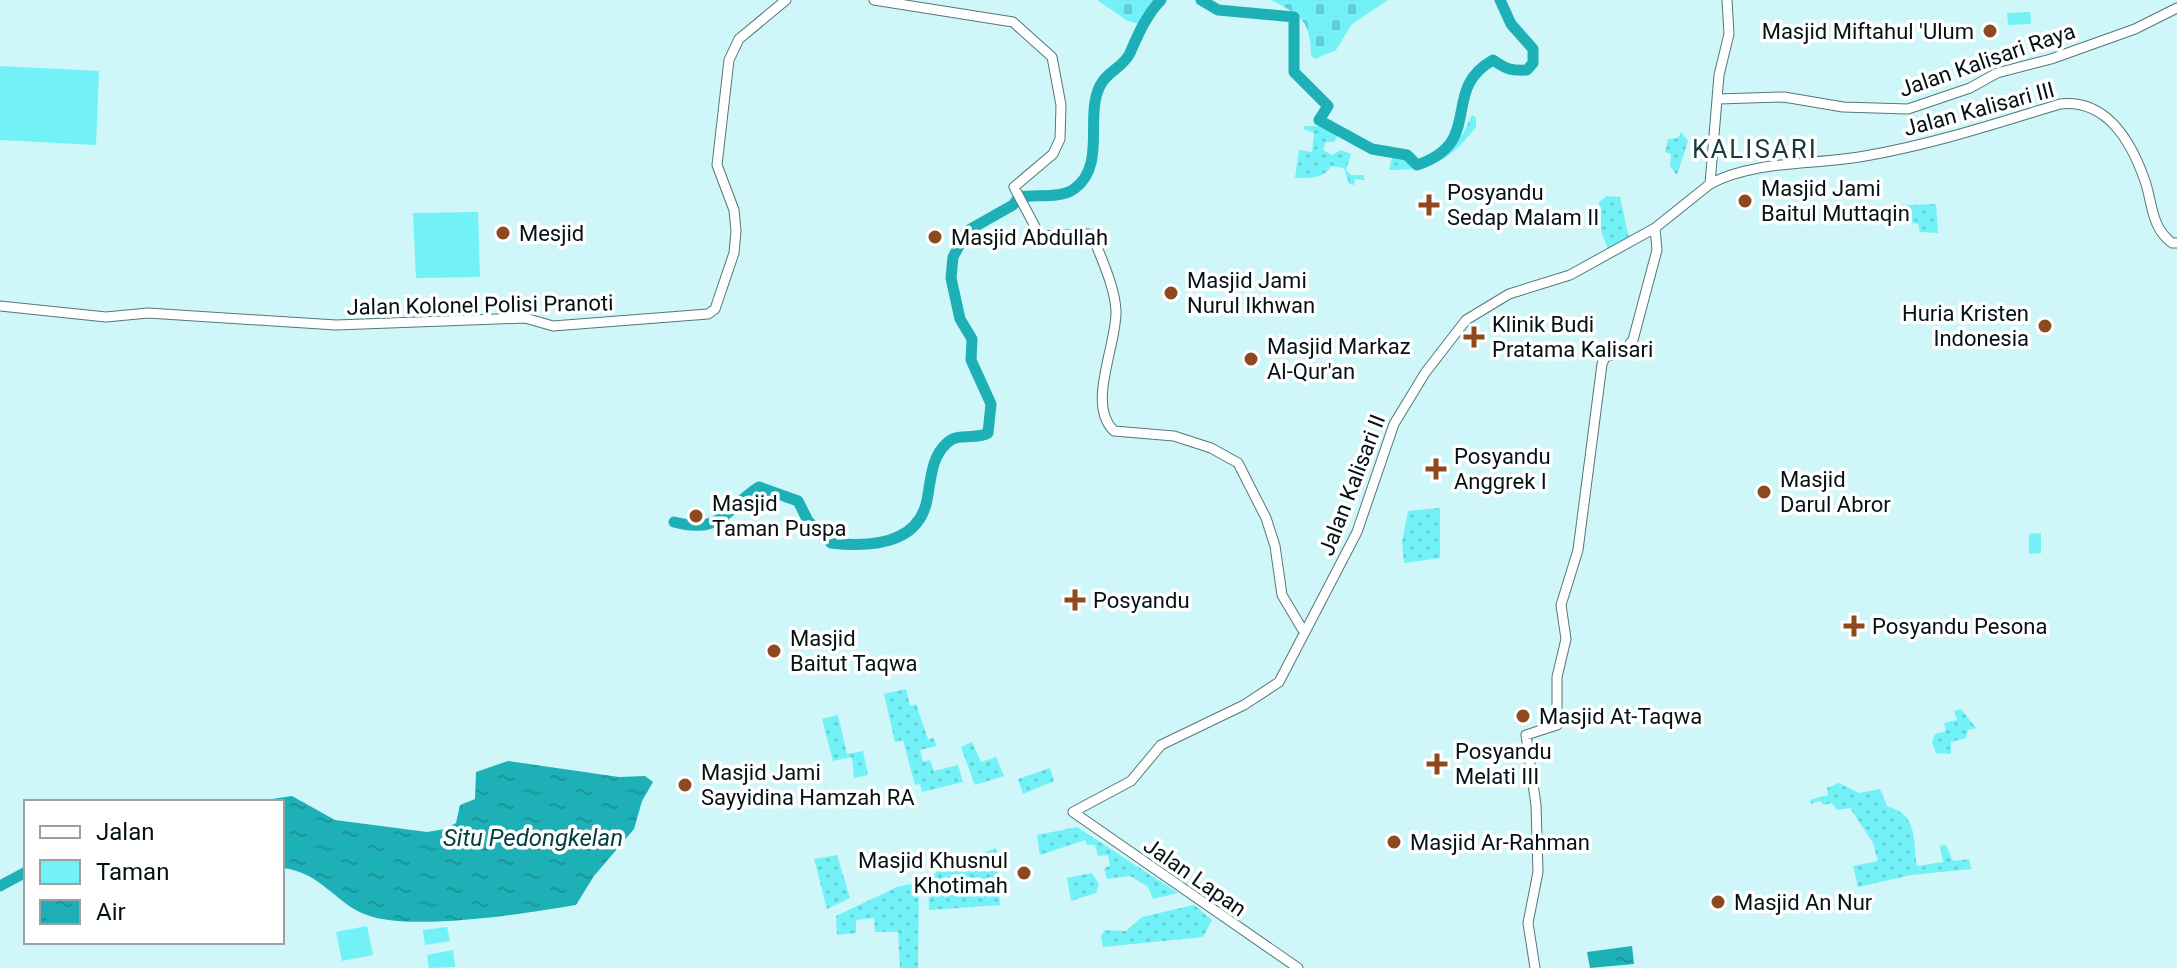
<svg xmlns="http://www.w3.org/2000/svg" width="2177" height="968" font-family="Roboto,sans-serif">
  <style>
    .grass { fill: url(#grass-dots) }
    .cemetery { fill: url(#cemetery-stones) }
    .park { fill: #72f1f7 }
    .water { fill: url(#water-ripples) }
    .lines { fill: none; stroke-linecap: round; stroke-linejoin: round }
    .river { stroke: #1eb0b7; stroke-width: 11 }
    .secondary-casing { stroke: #547779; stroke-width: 11 }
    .secondary { stroke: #fff; stroke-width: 9 }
    .poi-dot { fill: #8e491e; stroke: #fff; stroke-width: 3 }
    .labels { text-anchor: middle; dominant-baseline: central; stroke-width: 7; stroke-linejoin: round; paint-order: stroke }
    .poi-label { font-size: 22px; fill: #051213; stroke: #fff; text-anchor: start }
    .street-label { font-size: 22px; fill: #051213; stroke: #fff }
    .water-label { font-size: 24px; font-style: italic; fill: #003e41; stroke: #fff }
    .quarter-label { font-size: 26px; letter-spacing: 2px; fill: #193b3d; stroke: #fff }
  </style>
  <defs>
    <pattern id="grass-dots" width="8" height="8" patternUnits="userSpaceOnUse" patternTransform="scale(2)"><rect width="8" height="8" fill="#72f1f7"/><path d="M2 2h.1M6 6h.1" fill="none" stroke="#61ced3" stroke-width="1.8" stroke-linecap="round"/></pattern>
    <pattern id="cemetery-stones" width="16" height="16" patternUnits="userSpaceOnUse" patternTransform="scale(2)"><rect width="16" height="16" fill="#72f1f7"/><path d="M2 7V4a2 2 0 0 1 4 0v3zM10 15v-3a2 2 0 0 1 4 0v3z" fill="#61ced3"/></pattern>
    <pattern id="water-ripples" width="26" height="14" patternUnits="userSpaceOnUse" patternTransform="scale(2)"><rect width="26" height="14" fill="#1eb0b7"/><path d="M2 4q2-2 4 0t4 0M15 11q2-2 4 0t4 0" fill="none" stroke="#1a969c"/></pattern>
  </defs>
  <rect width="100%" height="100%" fill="#cff6f8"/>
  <path class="grass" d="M 1472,115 L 1476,118 L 1476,127 C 1449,161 1433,170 1389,170 L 1393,153 L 1407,157 L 1417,167 L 1443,154 L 1463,134 Z
    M 1305,126 L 1324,126 L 1338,135 L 1334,142 L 1326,142 L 1323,150 L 1332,155 L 1341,150 L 1351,154 L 1346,170 L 1351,175 L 1364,175 L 1364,180 L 1355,179 L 1354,185 L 1349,184 L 1344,168 L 1331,166 C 1324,179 1309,178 1295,178 L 1299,150 L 1312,152 L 1314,133 L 1303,129 Z
    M 1681,132 L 1688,141 L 1677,175 L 1670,166 L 1671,154 L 1665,152 L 1668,139 L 1678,138 Z
    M 1607,196 L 1620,197 L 1629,238 L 1608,249 L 1601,231 L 1599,202 Z
    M 1936,204 L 1938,233 L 1920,232 L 1918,224 L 1888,220 L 1887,206 Z
    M 1440,508 L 1440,558 L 1404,563 L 1402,542 L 1408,511 Z
    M 906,689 L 910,706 L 916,704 L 928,739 L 934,738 L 936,746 L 920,750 L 923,762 L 930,760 L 934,771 L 958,765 L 963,782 L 922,792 L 920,784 L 915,785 L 903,740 L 895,742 L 884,694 Z
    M 1961,709 L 1976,728 L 1968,730 L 1966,738 L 1951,742 L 1951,754 L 1936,753 L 1932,742 L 1935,734 L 1946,731 L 1944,723 L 1957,720 L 1954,711 Z
    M 838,715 L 847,754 L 863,751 L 868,775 L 854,778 L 852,757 L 833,761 L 822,719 Z
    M 972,742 L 981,762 L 996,757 L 1004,776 L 975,785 L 961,747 Z
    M 1050,768 L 1054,781 L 1023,794 L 1018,779 Z
    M 1839,783 L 1859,793 L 1880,789 L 1887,806 C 1919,816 1912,837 1917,866 L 1943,862 L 1940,846 L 1946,845 L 1953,861 L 1969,859 L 1971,869 L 1911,875 L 1858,887 L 1853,866 L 1878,861 L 1873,843 L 1850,808 L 1837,810 L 1832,803 L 1824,805 L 1820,801 L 1811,804 L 1810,800 L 1828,795 L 1827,788 Z
    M 1077,827 L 1178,893 L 1153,899 L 1148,887 L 1130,876 L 1107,879 L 1104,868 L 1110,866 L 1108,855 L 1098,856 L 1095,845 L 1087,845 L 1085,840 L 1040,855 L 1037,835 Z
    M 996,848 L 1000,905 L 929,910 L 928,879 L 943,867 Z
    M 837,855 L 850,898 L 827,909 L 814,859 Z
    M 1092,873 L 1099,884 L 1096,893 L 1071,901 L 1067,878 Z
    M 919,882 L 918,968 L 900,968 L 898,932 L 875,932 L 874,918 L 856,920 L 856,933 L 837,935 L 836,916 L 897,887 Z
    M 1194,905 L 1212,920 L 1203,937 L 1103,947 L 1101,936 L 1105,930 L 1126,931 L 1142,917 Z"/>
  <path class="cemetery" d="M 1097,0 L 1157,0 L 1142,25 L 1128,21 Z
    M 1271,0 L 1388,0 L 1352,24 L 1336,50 L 1315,59 L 1311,55 C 1310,20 1302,16 1271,0 Z"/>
  <path class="park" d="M 2030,12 L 2031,24 L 2008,25 L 2007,13 Z
    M 0,66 L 99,71 L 96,145 L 0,140 Z
    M 478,212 L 480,277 L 416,278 L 413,213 Z
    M 2041,533 L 2041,553 L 2029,554 L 2029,534 Z
    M 367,926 L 373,955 L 342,961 L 336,932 Z
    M 447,927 L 450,941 L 425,945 L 423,930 Z
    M 453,950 L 455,967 L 429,968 L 427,955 Z"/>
  <path class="water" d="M 508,761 L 619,777 L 645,776 L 653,782 L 642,801 L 634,829 L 594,876 L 576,905 C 528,913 411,932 367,915 C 335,904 322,872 282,868 L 282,802 L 252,802 L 292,796 L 335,820 L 427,832 L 445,829 L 456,823 L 460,805 L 475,799 L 476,772 Z
    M 1632,946 L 1634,964 L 1590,968 L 1587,952 Z"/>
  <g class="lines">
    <path class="river" d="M 1201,0 L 1218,10 L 1294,17 L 1294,72 L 1328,106 L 1319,120 L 1372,149 L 1407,155 L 1417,165 C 1486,142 1439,90 1493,60 C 1506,69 1511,71 1527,70 L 1533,63 L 1533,49 L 1511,24 L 1500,0
      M 674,522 C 722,535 726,508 759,487 L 798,501 L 808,521 L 831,543 C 867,547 918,546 927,500 C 931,480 931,457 947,443 C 959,432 977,440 988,433 L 991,404 L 971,360 L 972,339 L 960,319 L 951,278 L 953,257 L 967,231 L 1013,205 L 1019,197 C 1036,194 1060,199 1074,189 C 1102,169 1090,130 1095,102 C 1100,70 1121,72 1130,53 C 1138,35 1146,15 1161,0
      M 0,886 L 26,872"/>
    <g class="secondary-casing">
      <path id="secondary" d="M 874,0 L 1013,22 L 1052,57 L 1061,105 L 1060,139 L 1053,154 L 1014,187 L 1040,236 L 1088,234 L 1094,239 C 1102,261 1115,287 1116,311 C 1117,345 1086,405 1114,431 L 1174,436 L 1211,448 L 1238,463 L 1266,518 L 1275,546 L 1282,595 L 1304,632
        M 1718,99 L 1784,97 L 1843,107 L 1908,109 L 1970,88 L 1997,73 L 2051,59 L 2135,29 L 2177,8
        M 1710,184 C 1753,160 1817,165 1865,156 C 1934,144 1994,124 2060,104 C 2107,99 2131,141 2145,181 C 2153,205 2151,227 2172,243 L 2177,243
        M 0,306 L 106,317 L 148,313 L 336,325 L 525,318 L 553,326 L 708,314 L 715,309 L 734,253 L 736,231 L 734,210 L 717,165 L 729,60 L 739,39 L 786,0
        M 1298,968 L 1073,812 L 1131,781 L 1161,745 L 1244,705 L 1279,682 L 1357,532 L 1394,424 L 1425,373 L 1466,320 L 1509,294 L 1570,275 L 1655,228 L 1710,184 L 1719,75 L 1729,34 L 1727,0
        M 1535,968 L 1528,923 L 1538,872 L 1536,805 L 1526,735 L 1557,725 L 1557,677 L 1566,639 L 1561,605 L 1578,550 L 1602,364 L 1605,357 L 1623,352 L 1633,340 L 1657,250 L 1655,228"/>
    </g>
    <use href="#secondary" class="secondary"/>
  </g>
  <g class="poi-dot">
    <circle cx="1990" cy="31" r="8"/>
    <circle cx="1745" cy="201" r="8"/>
    <path d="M1425 193h8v8h8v8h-8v8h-8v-8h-8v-8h8z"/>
    <circle cx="503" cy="233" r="8"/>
    <circle cx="935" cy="237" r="8"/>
    <circle cx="1171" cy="293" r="8"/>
    <circle cx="2045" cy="326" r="8"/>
    <path d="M1470 325h8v8h8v8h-8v8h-8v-8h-8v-8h8z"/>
    <circle cx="1251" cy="359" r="8"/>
    <path d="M1432 457h8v8h8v8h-8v8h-8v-8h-8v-8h8z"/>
    <circle cx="1764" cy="492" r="8"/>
    <circle cx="696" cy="516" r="8"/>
    <path d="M1071 588h8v8h8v8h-8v8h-8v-8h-8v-8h8z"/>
    <path d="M1850 614h8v8h8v8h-8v8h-8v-8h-8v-8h8z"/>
    <circle cx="774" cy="651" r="8"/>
    <circle cx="1523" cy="716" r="8"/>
    <path d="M1433 752h8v8h8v8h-8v8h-8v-8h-8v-8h8z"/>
    <circle cx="685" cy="785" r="8"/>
    <circle cx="1394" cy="842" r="8"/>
    <circle cx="1024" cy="873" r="8"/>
    <circle cx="1718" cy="902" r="8"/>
  </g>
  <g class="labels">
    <g class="poi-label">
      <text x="1974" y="31" text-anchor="end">Masjid Miftahul 'Ulum</text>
      <text x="1761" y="188">Masjid Jami<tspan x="1761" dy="25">Baitul Muttaqin</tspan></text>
      <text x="1447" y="192">Posyandu<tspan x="1447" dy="25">Sedap Malam II</tspan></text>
      <text x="519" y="233">Mesjid</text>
      <text x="951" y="237">Masjid Abdullah</text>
      <text x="1187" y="280">Masjid Jami<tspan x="1187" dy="25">Nurul Ikhwan</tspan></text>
      <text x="2029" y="313" text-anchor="end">Huria Kristen<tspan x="2029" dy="25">Indonesia</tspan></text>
      <text x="1492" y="324">Klinik Budi<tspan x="1492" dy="25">Pratama Kalisari</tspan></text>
      <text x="1267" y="346">Masjid Markaz<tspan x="1267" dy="25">Al-Qur'an</tspan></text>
      <text x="1454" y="456">Posyandu<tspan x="1454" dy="25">Anggrek I</tspan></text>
      <text x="1780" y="479">Masjid<tspan x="1780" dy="25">Darul Abror</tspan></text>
      <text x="712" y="503">Masjid<tspan x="712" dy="25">Taman Puspa</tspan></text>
      <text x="1093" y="600">Posyandu</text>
      <text x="1872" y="626">Posyandu Pesona</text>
      <text x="790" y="638">Masjid<tspan x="790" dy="25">Baitut Taqwa</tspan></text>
      <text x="1539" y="716">Masjid At-Taqwa</text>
      <text x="1455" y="751">Posyandu<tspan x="1455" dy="25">Melati III</tspan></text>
      <text x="701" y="772">Masjid Jami<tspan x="701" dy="25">Sayyidina Hamzah RA</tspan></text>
      <text x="1410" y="842">Masjid Ar-Rahman</text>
      <text x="1008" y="860" text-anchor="end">Masjid Khusnul<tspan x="1008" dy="25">Khotimah</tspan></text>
      <text x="1734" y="902">Masjid An Nur</text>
    </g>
    <g class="street-label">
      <text transform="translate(1987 60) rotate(-19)">Jalan Kalisari Raya</text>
      <text transform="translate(1979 109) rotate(-15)">Jalan Kalisari III</text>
      <text transform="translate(480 305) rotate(-1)">Jalan Kolonel Polisi Pranoti</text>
      <text transform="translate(1352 485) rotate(-69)">Jalan Kalisari II</text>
      <text transform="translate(1195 877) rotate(35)">Jalan Lapan</text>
    </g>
    <g class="water-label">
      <text x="533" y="838">Situ Pedongkelan</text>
    </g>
    <g class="quarter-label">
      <text x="1755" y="149">KALISARI</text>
    </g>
  </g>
  <rect x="24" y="800" width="260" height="144" fill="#ffffff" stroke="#9ba0a1" stroke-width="2"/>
  <rect x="40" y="826" width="40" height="12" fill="#ffffff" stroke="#9ba0a1" stroke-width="2"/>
  <text x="96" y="840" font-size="24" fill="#051213">Jalan</text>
  <rect x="40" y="860" width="40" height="24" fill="#72f1f7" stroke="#9ba0a1" stroke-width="2"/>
  <text x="96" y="880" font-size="24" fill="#051213">Taman</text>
  <rect x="40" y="900" width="40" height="24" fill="url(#water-ripples)" stroke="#9ba0a1" stroke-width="2"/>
  <text x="96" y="920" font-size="24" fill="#051213">Air</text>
</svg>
